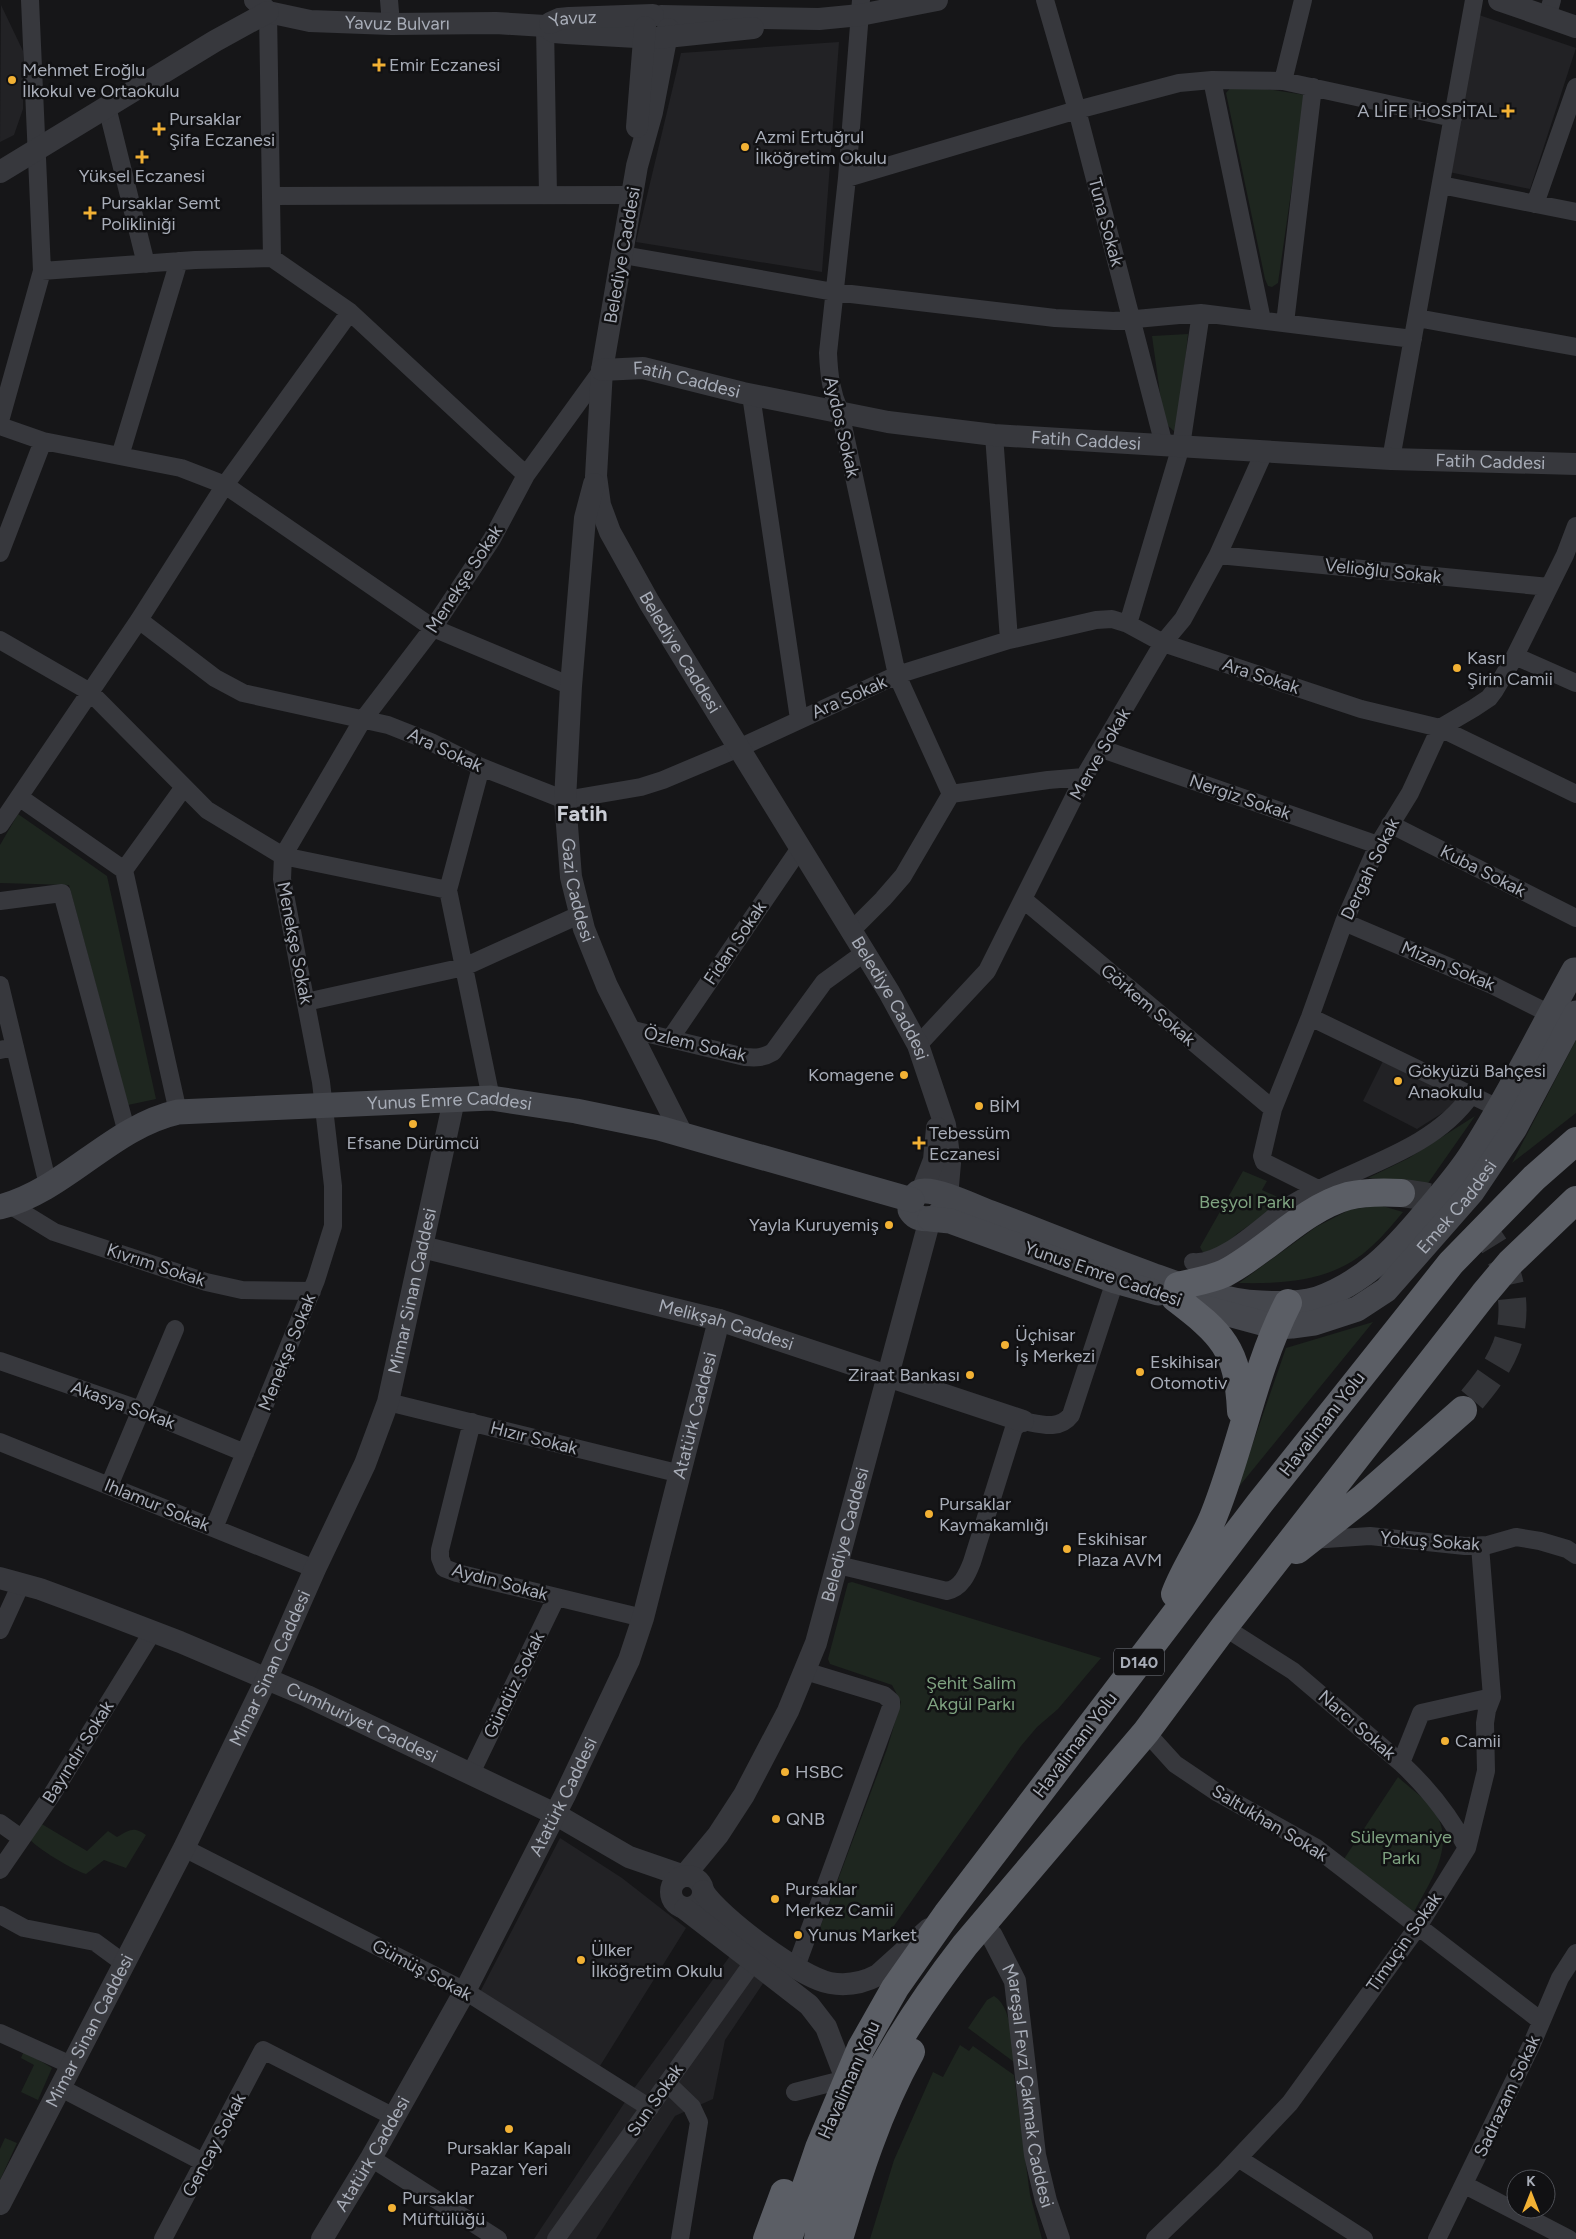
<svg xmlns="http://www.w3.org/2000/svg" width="1576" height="2239" font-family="Figtree,sans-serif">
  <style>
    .built { fill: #222225 }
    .green { fill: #1e261f }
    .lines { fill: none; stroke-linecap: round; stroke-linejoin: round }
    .trunk-tunnel { stroke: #333438; stroke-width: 28; stroke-dasharray: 28 14; stroke-linecap: butt }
    .minor { stroke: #37383d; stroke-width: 18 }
    .tertiary { stroke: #37383d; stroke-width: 22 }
    .secondary { stroke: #45474d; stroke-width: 25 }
    .trunk { stroke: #5b5e65; stroke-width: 28 }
    .poi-dot { fill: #f2b134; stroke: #111113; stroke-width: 2 }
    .labels { text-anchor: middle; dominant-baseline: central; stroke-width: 5; stroke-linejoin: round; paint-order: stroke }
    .shield { fill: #111113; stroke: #7b7e86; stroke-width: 1 }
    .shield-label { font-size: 16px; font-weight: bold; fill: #a8adb8 }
    .street-label { font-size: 18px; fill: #a8adb8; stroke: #111113 }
    .poi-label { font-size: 18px; fill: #a8adb8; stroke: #111113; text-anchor: start }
    .park-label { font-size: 18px; fill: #7fa381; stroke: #111113 }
    .district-label { font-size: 22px; font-weight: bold; fill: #c9ccd4; stroke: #111113 }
  </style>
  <rect width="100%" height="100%" fill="#161618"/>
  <path class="built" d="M 1,5 L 23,51 L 23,109 L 14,135 L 0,142 Z
    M 1479,15 L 1576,48 L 1530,189 L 1449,172 Z
    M 839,42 L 822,272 L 636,242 L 681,53 Z
    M 1383,1061 L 1463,1100 L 1417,1129 L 1363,1101 Z
    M 560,1838 L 622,1878 L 686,1928 L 600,2066 L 480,1992 Z
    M 730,1956 L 766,1979 L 725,2040 L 713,2099 L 675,2116 L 596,2239 L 534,2239 L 635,2087 Z"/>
  <path class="green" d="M 1234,84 L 1305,95 L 1278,283 L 1272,287 L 1268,286 L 1265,279 L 1226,93 Z
    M 1188,334 L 1178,428 L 1175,432 L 1164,422 L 1152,336 Z
    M 18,814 L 107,876 L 156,1099 L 128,1105 L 69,885 L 0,883 L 0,845 Z
    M 1576,1040 L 1576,1113 L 1512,1163 Z
    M 1475,1116 L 1426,1186 L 1401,1180 L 1368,1178 L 1409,1158 Z
    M 1243,1171 L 1267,1181 L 1262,1190 L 1287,1201 L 1274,1208 L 1238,1233 L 1207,1260 L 1200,1247 Z
    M 1379,1205 L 1403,1212 C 1393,1224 1383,1236 1372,1246 C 1335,1281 1287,1284 1239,1283 L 1316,1227 L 1349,1210 Z
    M 1373,1322 L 1237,1489 L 1286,1348 Z
    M 852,1582 L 1101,1658 L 1058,1709 L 1037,1727 L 1021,1746 L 884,1940 C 865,1934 849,1928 831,1938 L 818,1933 L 887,1749 L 901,1702 L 892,1685 L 830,1664 L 828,1659 L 848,1583 Z
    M 1398,1777 C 1408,1787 1423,1796 1432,1808 C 1459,1843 1430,1881 1413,1914 L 1344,1859 Z
    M 40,1823 L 87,1851 L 108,1831 L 117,1837 C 130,1830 133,1826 146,1835 L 126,1868 L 104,1860 L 86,1874 C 75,1871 34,1847 29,1838 Z
    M 994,1996 C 1013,2008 1011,2043 1014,2062 L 968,2028 L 987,2000 Z
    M 960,2045 L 969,2051 L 973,2046 L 1014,2075 L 1030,2195 L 1042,2239 L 870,2239 L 894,2160 L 933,2072 L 943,2077 Z
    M 24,2051 L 52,2068 L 38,2100 L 21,2092 L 34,2065 L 21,2058 Z
    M 5,2138 L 17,2143 L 0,2180 L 0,2149 Z"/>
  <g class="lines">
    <path class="trunk-tunnel" d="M 1401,1193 C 1419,1195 1437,1197 1453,1206 C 1501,1232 1525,1296 1506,1347 C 1496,1372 1480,1390 1463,1410"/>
    <path class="minor" d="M 389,0 L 391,24
      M 861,0 L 847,178 L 828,353 C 829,375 831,392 840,412 L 897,675 L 951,794
      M 1045,0 L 1077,110 L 1164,445
      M 268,12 L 272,258 L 350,312 L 526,475
      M 1547,17 L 1552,0
      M 545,26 L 548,195
      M 1212,80 L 1262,320
      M 1283,81 L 1303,0
      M 107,107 L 146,264
      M 847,178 L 1077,110 L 1179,83 L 1212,80 L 1283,81 L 1453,118
      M 1441,185 L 1576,212
      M 271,196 L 632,195
      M 1535,204 L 1576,87
      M 623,255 L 834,292 L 1055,318 L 1114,321 L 1201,313 L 1413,339
      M 42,271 L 195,260 L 272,258
      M 1417,318 L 1576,347
      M 1285,323 L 1313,87
      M 751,395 L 799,719
      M 0,421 L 42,271 L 30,0
      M 0,426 L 43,441 L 181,468 L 225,485 L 433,628 L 571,686
      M 994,435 L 1009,640
      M 120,456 L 179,261
      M 1391,459 L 1474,0
      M 0,553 L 43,441
      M 1218,555 L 1549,587
      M 139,620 L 215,678 L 243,693 L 388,725 L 431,742 L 481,767 L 565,800 L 641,787 L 663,780 L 739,748 L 897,675 L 1009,640 L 1096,620 L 1112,619 L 1128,624 L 1163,643 L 1361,709 L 1440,728 L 1576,794
      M 1128,624 L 1181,446 L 1201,313
      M 0,640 L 90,692 L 207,810 L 283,856 L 448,890
      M 1515,656 L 1576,683
      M 1102,749 L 1378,845
      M 481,767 L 448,890 L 491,1098
      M 19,797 L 124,870 L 178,1112
      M 1390,824 L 1576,918
      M 0,825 L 139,620 L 225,485 L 350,312
      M 124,870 L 184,787
      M 1024,900 L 1273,1109
      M 0,901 L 62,893 L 127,1133
      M 1344,922 L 1492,985 L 1550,1014
      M 850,932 L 883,899 L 903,876 L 951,794 L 1048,780 L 1084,777
      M 0,985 L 48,1185
      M 306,1002 L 464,967 L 579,915
      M 1310,1017 L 1498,1108
      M 629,1029 L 745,1057 C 756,1058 763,1058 773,1052 L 824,982 L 864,953
      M 670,1039 L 800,848
      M 918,1045 L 987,971 L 1084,777 L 1163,643 L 1183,619 L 1218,555 L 1265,450
      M 0,1050 L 15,1047
      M 1320,1190 L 1264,1162 L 1262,1156 L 1273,1109 L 1310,1017 L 1344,922 L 1378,845 L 1410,793 L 1440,728 L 1474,708 L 1489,698 L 1495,690 L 1515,656 L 1565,555 L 1576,526
      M 10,1205 L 54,1232 L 206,1282 L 242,1290 L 312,1291
      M 1193,1262 C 1224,1265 1264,1222 1290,1205 C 1348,1168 1430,1154 1471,1095
      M 0,1361 L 141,1410 L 245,1453
      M 388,1402 L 681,1474
      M 472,1422 L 440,1550 L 440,1558 L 444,1568 L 457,1573 L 643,1618
      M 0,1442 L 315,1569
      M 109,1486 L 175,1329
      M 214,1528 L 316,1280 L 333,1226 L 333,1186 L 321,1082 L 282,879 L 283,856 L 362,721 L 433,628 L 492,539 L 526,475 L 602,370
      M 1311,1540 L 1370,1536 L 1465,1546 L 1488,1545 L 1516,1537 L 1540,1541 L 1567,1549 L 1576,1555
      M 838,1565 L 947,1591 C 961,1588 967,1575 972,1562 L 1014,1428 L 1023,1421 C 1040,1424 1059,1431 1071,1415 L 1115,1281
      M 1224,1627 L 1293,1671 L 1401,1763 C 1428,1788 1450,1816 1467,1848
      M 0,1630 L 21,1584
      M 1146,1732 L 1175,1764 L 1218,1793 L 1315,1847 L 1541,2021
      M 1401,1763 L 1421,1713 L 1492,1697
      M 471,1773 L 556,1598
      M 0,1823 L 21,1838
      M 184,1848 L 465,1991 L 650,2108
      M 0,1870 L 51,1796 L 153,1631
      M 0,1915 L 24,1928 L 95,1942 L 125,1964
      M 796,1967 L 891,1707 L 891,1701 L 884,1695 L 805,1671
      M 0,2033 L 71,2065
      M 667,2083 L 692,2107 L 699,2122 L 680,2239
      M 59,2087 L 205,2163
      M 795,2092 L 846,2079
      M 371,2158 L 498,2239
      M 1238,2158 L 1364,2239
      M 1465,2185 L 1569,2239
      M 163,2239 L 263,2050 L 394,2117
      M 556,2239 L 754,1961
      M 1155,2239 L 1225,2172 L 1290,2103 L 1419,1925 L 1467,1848 L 1486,1771 L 1485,1723 L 1487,1710 L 1492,1697 L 1480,1546
      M 1437,2239 L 1531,2046 L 1560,1978 L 1576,1953"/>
    <g class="tertiary">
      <path id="s1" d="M 255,0 L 268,12 L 310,21 L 391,24 L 496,23 L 545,26 L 554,32 L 566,33 L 654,38"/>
      <path d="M 1499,0 L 1576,27"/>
      <path d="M 661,16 L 819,19 L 860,15 L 937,0"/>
      <path id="s2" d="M 550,23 L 559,19 L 569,18 L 653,15"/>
      <path id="s3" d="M 668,29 L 652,112 L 637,166 L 602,370 L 596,476 L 600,505 L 610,532 L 649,602 L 889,992 L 918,1045 L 945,1125 L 950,1163 L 947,1197"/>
      <path d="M 657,38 L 753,28"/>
      <path d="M 637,127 L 645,27"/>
      <path d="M 0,172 L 215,41 L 268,12"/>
      <path id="s4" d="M 602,370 L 643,368 L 743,393 L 888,422 L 994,435 L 1391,459 L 1576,464"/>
      <path id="s5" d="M 594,484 L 585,518 L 571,686 L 565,800 L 571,877 L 584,929 L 607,986 L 682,1134"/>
      <path d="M 922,1191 L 934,1160 L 937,1128"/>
      <path id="s6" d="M 422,1247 L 719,1320 L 1023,1421"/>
      <path id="s7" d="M 0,1578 L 40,1589 L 94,1609 L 180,1642 L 307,1696 L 555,1814 L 629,1857 L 684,1876 L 718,1835 L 744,1795 L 788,1711 L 816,1643 L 930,1219"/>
      <circle cx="687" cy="1892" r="16"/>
      <path d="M 703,1891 C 719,1917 801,1978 830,1983 C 847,1986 863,1983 878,1975 L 929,1929"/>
      <path d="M 685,1909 L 809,2005 L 826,2027 L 846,2079"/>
      <path id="s8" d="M 992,1936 L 1015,1981 L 1035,2155 L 1046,2201 L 1059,2239"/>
      <path id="s9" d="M 0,2204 L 184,1848 L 266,1680 L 315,1569 L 365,1464 L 388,1402 L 454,1100"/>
      <path id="s10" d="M 322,2239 L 371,2158 L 465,1991 L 565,1795 L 629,1660 L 643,1618 L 719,1320"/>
    </g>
    <g class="secondary">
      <path d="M 947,1197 L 943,1210 L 937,1217 C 926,1220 916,1220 910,1210 C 910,1202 915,1191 924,1191 C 941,1190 977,1208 994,1214 C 1047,1234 1099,1256 1152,1275 C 1188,1288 1222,1301 1261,1303 C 1278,1304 1300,1304 1317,1299 C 1363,1283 1394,1250 1424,1214 C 1441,1194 1458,1175 1472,1153 C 1510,1094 1540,1031 1574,970 L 1576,972"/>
      <path id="s11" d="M 0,1207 C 66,1190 111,1127 178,1112 L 491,1098 L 576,1111 L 659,1128 L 912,1200"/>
      <path d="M 930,1219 L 950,1221 L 1115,1281 L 1158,1293"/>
      <path id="s12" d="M 1206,1308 L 1276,1327 L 1292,1326 L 1314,1323 L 1357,1309 L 1386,1290 L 1472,1192 L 1515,1128 L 1576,1013"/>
    </g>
    <path class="trunk" d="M 1178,1286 C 1194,1282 1210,1280 1225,1273 C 1267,1251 1302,1209 1348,1196 C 1365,1192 1384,1192 1401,1193
      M 1175,1298 C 1222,1334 1238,1348 1241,1411
      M 1297,1550 L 1363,1498 L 1463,1410
      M 1175,1594 C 1185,1567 1203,1543 1214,1515 C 1242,1445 1254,1370 1288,1303
      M 767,2239 L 784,2193
      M 788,2239 L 819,2148 L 861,2048 L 895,1988 L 947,1914 L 1260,1503 L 1451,1263 L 1534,1178 L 1576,1141
      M 818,2239 C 840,2128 897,2033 965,1945 L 1146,1732 L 1224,1627 L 1484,1294 L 1510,1263 L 1576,1200
      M 839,2239 C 858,2175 878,2111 911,2052"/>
  </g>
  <g class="poi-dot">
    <path d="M376.5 57.5h5v5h5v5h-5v5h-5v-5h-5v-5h5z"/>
    <circle cx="12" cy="80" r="5"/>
    <path d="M1505.5 103.5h5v5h5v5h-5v5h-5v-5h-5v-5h5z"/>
    <path d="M156.5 121.5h5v5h5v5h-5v5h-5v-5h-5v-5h5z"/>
    <circle cx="745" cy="147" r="5"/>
    <path d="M139.5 149.5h5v5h5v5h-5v5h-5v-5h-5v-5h5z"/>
    <path d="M87.5 205.5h5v5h5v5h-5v5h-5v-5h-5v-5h5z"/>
    <circle cx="1457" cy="668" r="5"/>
    <circle cx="904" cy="1075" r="5"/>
    <circle cx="1398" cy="1081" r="5"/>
    <circle cx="979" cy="1106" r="5"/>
    <circle cx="413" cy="1124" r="5"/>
    <path d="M916.5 1135.5h5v5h5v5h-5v5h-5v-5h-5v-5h5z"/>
    <circle cx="889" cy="1225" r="5"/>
    <circle cx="1005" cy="1345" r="5"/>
    <circle cx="1140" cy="1372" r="5"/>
    <circle cx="970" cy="1375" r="5"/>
    <circle cx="929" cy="1514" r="5"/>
    <circle cx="1067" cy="1549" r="5"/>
    <circle cx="1445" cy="1741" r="5"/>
    <circle cx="785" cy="1772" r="5"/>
    <circle cx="776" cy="1819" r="5"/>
    <circle cx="775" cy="1899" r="5"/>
    <circle cx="798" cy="1935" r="5"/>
    <circle cx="581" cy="1960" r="5"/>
    <circle cx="509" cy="2129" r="5"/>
    <circle cx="392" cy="2208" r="5"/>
  </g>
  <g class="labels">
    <rect class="shield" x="1114" y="1648.5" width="50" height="27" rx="4"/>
    <g class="shield-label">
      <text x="1139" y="1662">D140</text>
    </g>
    <g class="street-label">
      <text stroke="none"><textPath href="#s1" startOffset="148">Yavuz Bulvarı</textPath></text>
      <text stroke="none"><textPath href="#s2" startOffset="24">Yavuz</textPath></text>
      <text transform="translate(1106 222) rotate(75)">Tuna Sokak</text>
      <text transform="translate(622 255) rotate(-80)">Belediye Caddesi</text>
      <text stroke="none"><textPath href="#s4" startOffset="86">Fatih Caddesi</textPath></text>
      <text transform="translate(842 427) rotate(77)">Aydos Sokak</text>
      <text stroke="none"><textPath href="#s4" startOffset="491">Fatih Caddesi</textPath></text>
      <text stroke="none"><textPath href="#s4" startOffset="896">Fatih Caddesi</textPath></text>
      <text transform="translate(1383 571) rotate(6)">Velioğlu Sokak</text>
      <text transform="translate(464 579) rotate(-57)">Menekşe Sokak</text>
      <text stroke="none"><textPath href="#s3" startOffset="651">Belediye Caddesi</textPath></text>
      <text transform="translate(1261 676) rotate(18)">Ara Sokak</text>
      <text transform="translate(849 697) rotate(-24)">Ara Sokak</text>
      <text transform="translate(445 750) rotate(25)">Ara Sokak</text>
      <text transform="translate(1100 754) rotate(-60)">Merve Sokak</text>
      <text transform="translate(1240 797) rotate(19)">Nergiz Sokak</text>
      <text transform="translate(1370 869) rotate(-64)">Dergah Sokak</text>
      <text transform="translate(1483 871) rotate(27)">Kuba Sokak</text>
      <text stroke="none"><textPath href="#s5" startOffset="409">Gazi Caddesi</textPath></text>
      <text transform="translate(295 943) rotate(79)">Menekşe Sokak</text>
      <text transform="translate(735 943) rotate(-56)">Fidan Sokak</text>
      <text transform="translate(1448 966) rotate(23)">Mizan Sokak</text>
      <text stroke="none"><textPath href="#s3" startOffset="1056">Belediye Caddesi</textPath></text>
      <text transform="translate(1148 1005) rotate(40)">Görkem Sokak</text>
      <text transform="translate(695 1044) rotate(13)">Özlem Sokak</text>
      <text stroke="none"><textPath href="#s11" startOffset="475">Yunus Emre Caddesi</textPath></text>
      <text stroke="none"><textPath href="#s12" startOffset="300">Emek Caddesi</textPath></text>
      <text transform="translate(156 1265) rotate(18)">Kıvrım Sokak</text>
      <text transform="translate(1103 1274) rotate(19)">Yunus Emre Caddesi</text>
      <text stroke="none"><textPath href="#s9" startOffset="1005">Mimar Sinan Caddesi</textPath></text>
      <text stroke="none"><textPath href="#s6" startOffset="314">Melikşah Caddesi</textPath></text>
      <text transform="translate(287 1352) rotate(-68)">Menekşe Sokak</text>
      <text transform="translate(123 1405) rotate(20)">Akasya Sokak</text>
      <text stroke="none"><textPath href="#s10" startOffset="909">Atatürk Caddesi</textPath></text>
      <text transform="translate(1322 1424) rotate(-52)">Havalimanı Yolu</text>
      <text transform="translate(534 1438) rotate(14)">Hızır Sokak</text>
      <text transform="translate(157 1505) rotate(22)">Ihlamur Sokak</text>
      <text stroke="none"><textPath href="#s7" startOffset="1129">Belediye Caddesi</textPath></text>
      <text transform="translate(1430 1541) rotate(4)">Yokuş Sokak</text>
      <text transform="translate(500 1582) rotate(15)">Aydın Sokak</text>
      <text stroke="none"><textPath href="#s9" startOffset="600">Mimar Sinan Caddesi</textPath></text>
      <text transform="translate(514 1685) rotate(-64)">Gündüz Sokak</text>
      <text stroke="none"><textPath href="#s7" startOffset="390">Cumhuriyet Caddesi</textPath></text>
      <text transform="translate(1357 1725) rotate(41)">Narcı Sokak</text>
      <text transform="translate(1075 1745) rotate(-53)">Havalimanı Yolu</text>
      <text transform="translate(78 1752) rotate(-58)">Bayındır Sokak</text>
      <text stroke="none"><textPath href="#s10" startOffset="504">Atatürk Caddesi</textPath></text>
      <text transform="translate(1270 1823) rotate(31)">Saltukhan Sokak</text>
      <text transform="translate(1404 1942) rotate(-55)">Timuçin Sokak</text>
      <text transform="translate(422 1970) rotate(28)">Gümüş Sokak</text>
      <text stroke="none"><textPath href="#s9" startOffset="195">Mimar Sinan Caddesi</textPath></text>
      <text transform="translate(849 2080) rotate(-66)">Havalimanı Yolu</text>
      <text stroke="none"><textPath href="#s8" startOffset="156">Mareşal Fevzi Çakmak Caddesi</textPath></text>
      <text transform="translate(1507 2096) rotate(-65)">Sadrazam Sokak</text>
      <text transform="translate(655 2100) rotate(-55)">Sun Sokak</text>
      <text transform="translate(214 2145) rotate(-62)">Gencay Sokak</text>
      <text stroke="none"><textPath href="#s10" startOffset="99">Atatürk Caddesi</textPath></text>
    </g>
    <g class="poi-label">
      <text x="389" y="65">Emir Eczanesi</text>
      <text x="22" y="70">Mehmet Eroğlu<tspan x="22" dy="21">İlkokul ve Ortaokulu</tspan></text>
      <text x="1497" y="111" text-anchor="end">A LİFE HOSPİTAL</text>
      <text x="169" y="119">Pursaklar<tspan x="169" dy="21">Şifa Eczanesi</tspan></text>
      <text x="755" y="137">Azmi Ertuğrul<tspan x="755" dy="21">İlköğretim Okulu</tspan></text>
      <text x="142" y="176" text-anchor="middle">Yüksel Eczanesi</text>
      <text x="101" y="203">Pursaklar Semt<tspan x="101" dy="21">Polikliniği</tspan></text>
      <text x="1467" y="658">Kasrı<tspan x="1467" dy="21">Şirin Camii</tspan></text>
      <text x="1408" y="1071">Gökyüzü Bahçesi<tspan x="1408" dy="21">Anaokulu</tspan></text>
      <text x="894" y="1075" text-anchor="end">Komagene</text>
      <text x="989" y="1106">BİM</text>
      <text x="929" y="1133">Tebessüm<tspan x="929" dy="21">Eczanesi</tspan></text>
      <text x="413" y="1143" text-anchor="middle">Efsane Dürümcü</text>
      <text x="879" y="1225" text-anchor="end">Yayla Kuruyemiş</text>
      <text x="1015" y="1335">Üçhisar<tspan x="1015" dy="21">İş Merkezi</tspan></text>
      <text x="1150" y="1362">Eskihisar<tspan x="1150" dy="21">Otomotiv</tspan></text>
      <text x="960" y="1375" text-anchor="end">Ziraat Bankası</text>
      <text x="939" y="1504">Pursaklar<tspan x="939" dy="21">Kaymakamlığı</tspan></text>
      <text x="1077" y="1539">Eskihisar<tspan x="1077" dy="21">Plaza AVM</tspan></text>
      <text x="1455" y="1741">Camii</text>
      <text x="795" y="1772">HSBC</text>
      <text x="786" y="1819">QNB</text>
      <text x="785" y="1889">Pursaklar<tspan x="785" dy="21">Merkez Camii</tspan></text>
      <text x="808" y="1935">Yunus Market</text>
      <text x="591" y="1950">Ülker<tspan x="591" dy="21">İlköğretim Okulu</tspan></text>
      <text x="509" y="2148" text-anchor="middle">Pursaklar Kapalı<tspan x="509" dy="21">Pazar Yeri</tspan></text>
      <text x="402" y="2198">Pursaklar<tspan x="402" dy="21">Müftülüğü</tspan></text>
    </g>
    <g class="park-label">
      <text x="1247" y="1202">Beşyol Parkı</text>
      <text x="971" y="1683">Şehit Salim<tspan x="971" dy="21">Akgül Parkı</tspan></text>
      <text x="1401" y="1837">Süleymaniye<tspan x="1401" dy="21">Parkı</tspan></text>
    </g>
    <g class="district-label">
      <text x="582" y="813">Fatih</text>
    </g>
  </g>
  <g transform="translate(1531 2194)"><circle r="24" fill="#111113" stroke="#4d4f55"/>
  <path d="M0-4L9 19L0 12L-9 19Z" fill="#f2b134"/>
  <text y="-8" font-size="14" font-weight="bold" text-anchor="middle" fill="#a8adb8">K</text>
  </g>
</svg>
